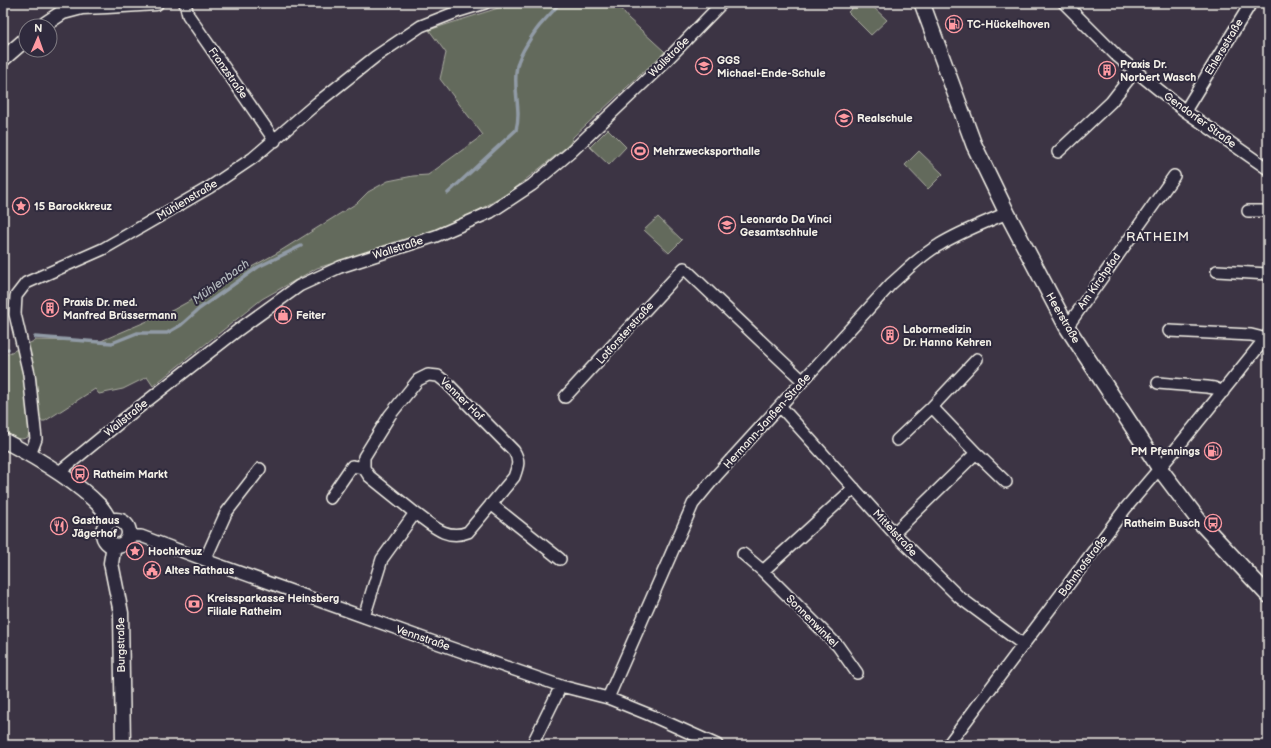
<svg xmlns="http://www.w3.org/2000/svg" width="1271" height="748" font-family="'Balsamiq Sans',sans-serif">
  <style>
    .green { fill: #646a5c; stroke: #acaea2 }
    .lines { fill: none; stroke-linecap: round; stroke-linejoin: round }
    .stream { stroke: #919ba6; stroke-width: 3.5 }
    .minor-casing { stroke: #f4f1e8; stroke-width: 14 }
    .tertiary-casing { stroke: #f4f1e8; stroke-width: 17 }
    .secondary-casing { stroke: #f4f1e8; stroke-width: 18 }
    .minor { stroke: #2f2a3d; stroke-width: 11 }
    .tertiary { stroke: #2f2a3d; stroke-width: 14 }
    .secondary { stroke: #2f2a3d; stroke-width: 15 }
    .labels { text-anchor: middle; dominant-baseline: central; stroke-width: 4; stroke-linejoin: round; paint-order: stroke }
    .poi-label { font-size: 11px; font-weight: bold; fill: #f4f1e8; stroke: #2f2a3d; text-anchor: start }
    .street-label { font-size: 11px; fill: #f4f1e8; stroke: #2f2a3d }
    .water-label { font-size: 12px; font-style: italic; fill: #b2b8bc; stroke: #2f2a3d }
    .quarter-label { font-size: 13px; letter-spacing: 1px; fill: #f4f1e8; stroke: #2f2a3d }
  </style>
  <rect width="100%" height="100%" fill="#3c3444"/>
  <filter id="ink" filterUnits="userSpaceOnUse"><feTurbulence type="fractalNoise" baseFrequency=".025" numOctaves="2"/><feDisplacementMap in="SourceGraphic" scale="8" xChannelSelector="R" yChannelSelector="G"/><feConvolveMatrix kernelMatrix="1 2 1 2 8 2 1 2 1" color-interpolation-filters="sRGB"/></filter>
  <g filter="url(#ink)">
    <path class="green" d="M 514,3 L 616,3 L 628,18 L 665,52 L 573,137 L 570,144 L 509,193 L 468,216 L 426,235 L 317,268 L 262,299 L 153,386 L 147,377 L 123,389 L 99,394 L 95,389 L 45,421 L 28,421 L 29,433 L 28,437 C 19,442 11,436 3,432 L 3,356 L 36,340 L 101,341 L 173,310 L 277,253 L 357,203 L 368,192 L 388,181 L 413,176 L 428,175 L 483,135 L 440,79 L 446,53 L 429,30 Z
      M 857,3 L 869,3 L 887,20 L 871,35 L 848,12 Z
      M 608,129 L 626,147 L 609,165 L 590,147 Z
      M 919,151 L 943,174 L 928,189 L 905,165 Z
      M 658,217 L 682,240 L 669,253 L 644,230 Z"/>
    <g class="lines">
      <path class="stream" d="M 448,193 L 516,130 C 522,109 512,88 517,66 C 519,55 535,30 543,22 C 548,16 555,10 559,3
        M 35,337 L 112,343 L 137,333 L 167,333 L 181,325 L 199,309 L 258,267 L 301,246
        M 3,351 L 8,349"/>
      <g class="minor-casing">
        <path id="minor" d="M 185,3 L 188,15 L 275,141
          M 1064,3 L 1117,56 L 1185,111 L 1268,169
          M 1185,111 L 1251,3
          M 1058,152 L 1111,102 L 1135,71
          M 1248,211 L 1268,211
          M 1217,271 L 1268,274
          M 1067,327 L 1174,176
          M 1169,331 L 1251,335 L 1259,337 L 1264,340
          M 1158,383 L 1207,387 L 1214,388 L 1223,392
          M 565,397 L 684,268 L 803,381
          M 780,406 L 894,533 L 959,597 L 1024,645
          M 932,407 L 976,453 L 1006,482
          M 897,440 L 932,407 L 977,359
          M 30,455 L 36,439 L 29,374 L 15,314 L 16,296 L 26,283 L 103,249 L 210,187 L 253,158 L 317,103 L 375,57 L 421,26 L 459,11 L 485,3
          M 58,473 L 124,419 L 238,330 L 299,286 L 340,267 L 436,236 L 491,212 L 532,185 L 571,152 L 660,67 L 722,3
          M 330,498 L 352,466 L 364,468
          M 491,504 L 560,559
          M 894,533 L 976,453
          M 128,536 L 141,536 L 205,560 L 434,642 L 561,686 L 608,698 L 650,715 L 717,745
          M 743,554 L 763,571 L 838,646 L 857,673
          M 205,560 L 226,513 L 260,469
          M 763,571 L 854,488
          M 364,617 L 382,559 L 415,513 L 369,476 L 364,468 L 364,457 L 390,415 L 418,380 L 428,375 L 438,376 L 447,383 L 514,451 C 520,461 518,466 514,477 L 468,532 C 446,541 432,525 415,513
          M 608,698 L 693,504 L 716,476 L 891,284 C 906,271 921,255 939,245 C 960,232 984,223 1007,213
          M 532,745 L 561,686
          M 948,745 L 1125,509 L 1181,443 L 1268,335"/>
      </g>
      <g class="tertiary-casing">
        <path id="tertiary" d="M 42,26 L 63,12 L 82,7 L 107,6 L 156,3
          M 3,59 L 26,39
          M 3,440 C 35,457 75,480 100,506 C 104,510 107,516 110,521
          M103 533a13 13 0 1 1 26 0a13 13 0 1 1-26 0Z
          M 114,545 L 111,563 L 121,613 L 123,745"/>
      </g>
      <g class="secondary-casing">
        <path id="secondary" d="M 922,3 L 974,145 L 1007,213 L 1067,327 L 1160,469 L 1200,522 L 1268,595"/>
      </g>
      <use href="#minor" class="minor"/>
      <use href="#tertiary" class="tertiary"/>
      <use href="#secondary" class="secondary"/>
    </g>
  </g>
  <defs>
    <g id="fuel-ring" transform="scale(0.9)"><circle r="9.5" fill="#2f2a3d" stroke="#ff9aa2" stroke-width="1.5"/><path d="M-5.5-6h7V0h2V4h1.3V-2.5L3-4.5l.8-.8L6-3V5H2.5V1h-1V6h-7ZM-4.2-4.7v3.2H.2V-4.7Z" fill="#ff9aa2"/></g>
    <g id="school-ring" transform="scale(0.9)"><circle r="9.5" fill="#2f2a3d" stroke="#ff9aa2" stroke-width="1.5"/><path d="M0-5L7-2L0 1L-7-2ZM-4 1L0 2.5L4 1V4Q0 6-4 4Z" fill="#ff9aa2"/></g>
    <g id="building-ring" transform="scale(0.9)"><circle r="9.5" fill="#2f2a3d" stroke="#ff9aa2" stroke-width="1.5"/><path d="M-4-6H4V6H1V3H-1V6H-4ZM-2.5-4.3h1.7v1.8h-1.7ZM.8-4.3h1.7v1.8H.8ZM-2.5-1h1.7V.8h-1.7ZM.8-1h1.7V.8H.8Z" fill="#ff9aa2"/></g>
    <g id="stadium-ring" transform="scale(0.9)"><circle r="9.5" fill="#2f2a3d" stroke="#ff9aa2" stroke-width="1.5"/><path d="M0-5a6.5 5 0 1 0 0 10a6.5 5 0 1 0 0-10ZM-3.5-1.8h7v3.6h-7Z" fill="#ff9aa2"/></g>
    <g id="sight-ring" transform="scale(0.9)"><circle r="9.5" fill="#2f2a3d" stroke="#ff9aa2" stroke-width="1.5"/><path d="M0-6L1.8-2.2L6-1.7L2.9 1.2L3.7 5.4L0 3.3L-3.7 5.4L-2.9 1.2L-6-1.7L-1.8-2.2Z" fill="#ff9aa2"/></g>
    <g id="shop-ring" transform="scale(0.9)"><circle r="9.5" fill="#2f2a3d" stroke="#ff9aa2" stroke-width="1.5"/><path d="M-5-2.5h2.3a2.7 3.5 0 0 1 5.4 0H5L5.5 6h-11ZM-1.5-2.5h3a1.5 2.3 0 0 0-3 0Z" fill="#ff9aa2"/></g>
    <g id="bus-ring" transform="scale(0.9)"><circle r="9.5" fill="#2f2a3d" stroke="#ff9aa2" stroke-width="1.5"/><path d="M-5-6H5V4H4V6H2V4H-2V6H-4V4H-5ZM-3.5-4V0h7V-4ZM-3.5 1.2v1.5H-2V1.2ZM2 1.2v1.5H3.5V1.2Z" fill="#ff9aa2"/></g>
    <g id="restaurant-ring" transform="scale(0.9)"><circle r="9.5" fill="#2f2a3d" stroke="#ff9aa2" stroke-width="1.5"/><path d="M-5-6h1v4h1v-4h1v4h1v-4h1v5L-1.5 .5V6h-2V.5L-5-1ZM5-6V6H3V1.5H1.5Q1.5-4 5-6Z" fill="#ff9aa2"/></g>
    <g id="civic-ring" transform="scale(0.9)"><circle r="9.5" fill="#2f2a3d" stroke="#ff9aa2" stroke-width="1.5"/><path d="M-.6-6.5H3V-4.5H.6V-3L4-1V1h2V6H-6V1h2V-1L-.6-3ZM-1.2 2.5V6h2.4V2.5Z" fill="#ff9aa2"/></g>
    <g id="bank-ring" transform="scale(0.9)"><circle r="9.5" fill="#2f2a3d" stroke="#ff9aa2" stroke-width="1.5"/><path d="M-6-4H6V4H-6ZM0-2.3a2.3 2.3 0 1 0 0 4.6a2.3 2.3 0 1 0 0-4.6Z" fill="#ff9aa2"/></g>
  </defs>
  <g fill-rule="evenodd">
    <use href="#fuel-ring" x="954" y="24"/>
    <use href="#school-ring" x="704" y="66"/>
    <use href="#building-ring" x="1107" y="70"/>
    <use href="#school-ring" x="844" y="118"/>
    <use href="#stadium-ring" x="640" y="151"/>
    <use href="#sight-ring" x="21" y="206"/>
    <use href="#school-ring" x="727" y="225"/>
    <use href="#building-ring" x="50" y="308"/>
    <use href="#shop-ring" x="283" y="315"/>
    <use href="#building-ring" x="890" y="335"/>
    <use href="#fuel-ring" x="1213" y="451"/>
    <use href="#bus-ring" x="80" y="474"/>
    <use href="#bus-ring" x="1213" y="523"/>
    <use href="#restaurant-ring" x="59" y="526"/>
    <use href="#sight-ring" x="135" y="551"/>
    <use href="#civic-ring" x="152" y="570"/>
    <use href="#bank-ring" x="194" y="604"/>
  </g>
  <g class="labels">
    <g class="poi-label">
      <text x="967" y="24">TC-Hückelhoven</text>
      <text x="717" y="60">GGS<tspan x="717" dy="13">Michael-Ende-Schule</tspan></text>
      <text x="1120" y="64">Praxis Dr.<tspan x="1120" dy="13">Norbert Wasch</tspan></text>
      <text x="857" y="118">Realschule</text>
      <text x="653" y="151">Mehrzwecksporthalle</text>
      <text x="34" y="206">15 Barockkreuz</text>
      <text x="740" y="219">Leonardo Da Vinci<tspan x="740" dy="13">Gesamtschhule</tspan></text>
      <text x="63" y="302">Praxis Dr. med.<tspan x="63" dy="13">Manfred Brüssermann</tspan></text>
      <text x="296" y="315">Feiter</text>
      <text x="903" y="329">Labormedizin<tspan x="903" dy="13">Dr. Hanno Kehren</tspan></text>
      <text x="1200" y="451" text-anchor="end">PM Pfennings</text>
      <text x="93" y="474">Ratheim Markt</text>
      <text x="72" y="520">Gasthaus<tspan x="72" dy="13">Jägerhof</tspan></text>
      <text x="1200" y="523" text-anchor="end">Ratheim Busch</text>
      <text x="148" y="551">Hochkreuz</text>
      <text x="165" y="570">Altes Rathaus</text>
      <text x="207" y="598">Kreissparkasse Heinsberg<tspan x="207" dy="13">Filiale Ratheim</tspan></text>
    </g>
    <g class="street-label">
      <text transform="translate(1224 47) rotate(-59)">Ehlersstraße</text>
      <text transform="translate(669 57) rotate(-45)">Wallstraße</text>
      <text transform="translate(228 73) rotate(55)">Franzstraße</text>
      <text transform="translate(1200 120) rotate(36)">Gendorfer Straße</text>
      <text transform="translate(187 200) rotate(-31)">Mühlenstraße</text>
      <text transform="translate(398 248) rotate(-18)">Wallstraße</text>
      <text transform="translate(1099 281) rotate(-55)">Am Kirchpfad</text>
      <text transform="translate(1063 318) rotate(60)">Heerstraße</text>
      <text transform="translate(625 333) rotate(-48)">Lotforsterstraße</text>
      <text transform="translate(462 399) rotate(44)">Venner Hof</text>
      <text transform="translate(126 418) rotate(-39)">Wallstraße</text>
      <text transform="translate(767 421) rotate(-48)">Hermann-Janßen-Straße</text>
      <text transform="translate(895 533) rotate(47)">Mittelstraße</text>
      <text transform="translate(1083 566) rotate(-53)">Bahnhofstraße</text>
      <text transform="translate(812 621) rotate(45)">Sonnenwinkel</text>
      <text transform="translate(423 638) rotate(19)">Vennstraße</text>
      <text transform="translate(121 645) rotate(-91)">Burgstraße</text>
    </g>
    <g class="water-label">
      <text transform="translate(221 282) rotate(-36)">Mühlenbach</text>
    </g>
    <g class="quarter-label">
      <text x="1158" y="237">RATHEIM</text>
    </g>
  </g>
  <rect width="1271" height="748" fill="none" stroke="#2f2a3d" stroke-width="16"/>
  <rect x="8" y="8" width="1255" height="732" fill="none" stroke="#f4f1e8" stroke-width="1.5" filter="url(#ink)"/>
  <g transform="translate(38 38) rotate(2)"><circle r="19" fill="#2f2a3d" stroke="#7e7a81"/>
  <path d="M0-3L7 15L0 10L-7 15Z" fill="#ff9aa2"/>
  <text y="-6" font-size="11" font-weight="bold" text-anchor="middle" fill="#f4f1e8">N</text>
  </g>
</svg>
